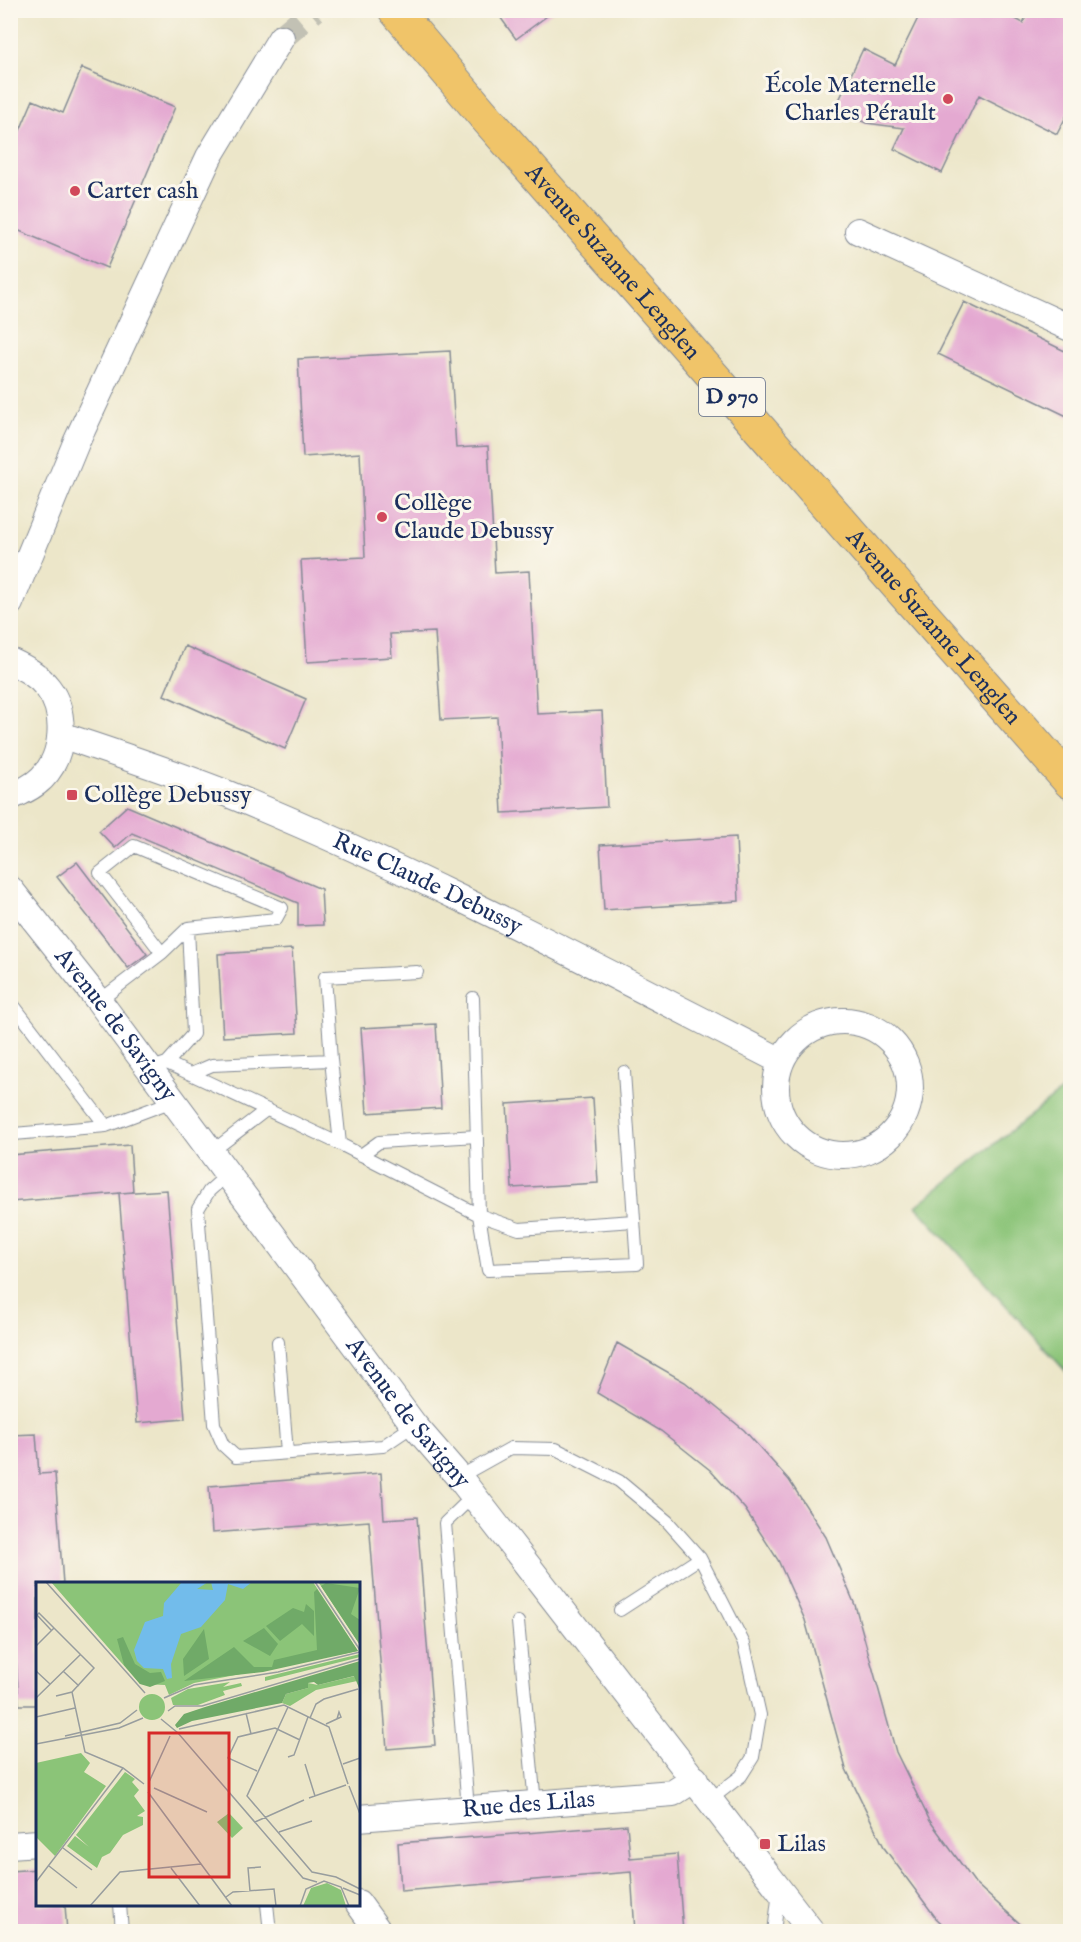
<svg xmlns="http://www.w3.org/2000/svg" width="1081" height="1942" font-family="'IM FELL English',serif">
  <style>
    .green { fill: #8bc478; stroke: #537a6b; stroke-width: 1.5 }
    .building { fill: #e4a9d1 }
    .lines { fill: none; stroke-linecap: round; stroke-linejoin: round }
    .minor-tunnel { stroke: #c2c1b4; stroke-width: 26; stroke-dasharray: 26 13; stroke-linecap: butt }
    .service-casing { stroke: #848a94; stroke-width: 14 }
    .minor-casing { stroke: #848a94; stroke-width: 28 }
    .primary-casing { stroke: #848a94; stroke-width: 35 }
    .service { stroke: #fff; stroke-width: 12 }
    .minor { stroke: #fff; stroke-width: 26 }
    .primary { stroke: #f0c469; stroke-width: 33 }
    .poi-dot { fill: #d1495b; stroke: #fbf7ec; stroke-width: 2 }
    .labels { text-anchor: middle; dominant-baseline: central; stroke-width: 6; stroke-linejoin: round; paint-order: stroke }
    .shield { fill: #fbf7ec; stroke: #5e6b89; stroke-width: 1.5 }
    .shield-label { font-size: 22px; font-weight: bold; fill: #1b2f5e }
    .poi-label { font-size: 24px; fill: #1b2f5e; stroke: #fbf7ec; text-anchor: start }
    .street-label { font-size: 24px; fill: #1b2f5e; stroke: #fbf7ec }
    .inset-road { fill: none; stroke: #989d9e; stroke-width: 1.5 }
    .view { fill: #d62828; fill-opacity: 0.15; stroke: #d62828; stroke-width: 3 }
    .inset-edge { fill: none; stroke: #1b2f5e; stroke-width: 3 }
  </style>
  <rect width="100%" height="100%" fill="#fbf7ec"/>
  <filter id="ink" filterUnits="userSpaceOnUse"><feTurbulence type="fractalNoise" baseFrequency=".0167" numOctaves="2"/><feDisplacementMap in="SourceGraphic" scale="12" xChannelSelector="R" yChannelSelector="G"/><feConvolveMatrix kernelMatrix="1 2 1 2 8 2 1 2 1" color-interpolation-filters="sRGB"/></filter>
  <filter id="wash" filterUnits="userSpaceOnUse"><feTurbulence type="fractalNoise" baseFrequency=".008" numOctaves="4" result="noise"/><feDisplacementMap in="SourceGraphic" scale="24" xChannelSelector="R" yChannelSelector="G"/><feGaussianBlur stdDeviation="1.35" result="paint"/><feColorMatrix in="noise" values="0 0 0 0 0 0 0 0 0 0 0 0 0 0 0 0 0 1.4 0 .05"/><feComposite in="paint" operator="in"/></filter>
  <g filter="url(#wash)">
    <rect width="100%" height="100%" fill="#ece6c9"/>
    <path class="green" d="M 1070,1084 L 1070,1376 L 916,1206 Z"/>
    <g id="blocks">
      <path class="building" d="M 495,10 L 555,10 L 516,39 Z
        M 922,10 L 999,10 L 1023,23 L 1029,10 L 1071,10 L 1071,107 L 1057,134 L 979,95 L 942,173 L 894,149 L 904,128 L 866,123 L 835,109 L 863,49 L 895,65 Z
        M 82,68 L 175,107 L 107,268 L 10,227 L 10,154 L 33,100 L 63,113 Z
        M 964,302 L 1071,354 L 1071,418 L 938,354 Z
        M 450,351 L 456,448 L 488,446 L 495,573 L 529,571 L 537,714 L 602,711 L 607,807 L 502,813 L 497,717 L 441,720 L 435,632 L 390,634 L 392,657 L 307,662 L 301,560 L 365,557 L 360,453 L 303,457 L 298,359 Z
        M 185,646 L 306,699 L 285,749 L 164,695 Z
        M 127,806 L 321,889 L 323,925 L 298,926 L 298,903 L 132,833 L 115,848 L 99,831 Z
        M 736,837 L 739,901 L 604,910 L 600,845 Z
        M 77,862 L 147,954 L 128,968 L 57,877 Z
        M 292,949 L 297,1033 L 223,1037 L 218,954 Z
        M 436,1024 L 441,1108 L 367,1113 L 361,1028 Z
        M 593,1098 L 598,1183 L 512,1188 L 507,1104 Z
        M 130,1145 L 133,1192 L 10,1202 L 10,1155 Z
        M 167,1190 L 185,1419 L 137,1423 L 119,1193 Z
        M 617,1343 L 685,1382 L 744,1430 L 789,1480 L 826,1537 L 855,1605 L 896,1752 L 930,1821 L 975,1883 L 1029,1932 L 951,1932 L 936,1918 L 885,1849 L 846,1769 L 805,1620 L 778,1560 L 745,1509 L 710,1470 L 661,1431 L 597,1393 Z
        M 36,1434 L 39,1474 L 55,1473 L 63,1584 L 38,1584 L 38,1705 L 19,1705 L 16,1658 L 10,1658 L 10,1435 Z
        M 381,1473 L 384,1519 L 417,1517 L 435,1745 L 387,1749 L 369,1521 L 212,1533 L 209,1486 Z
        M 627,1825 L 630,1858 L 677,1854 L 683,1932 L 635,1932 L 631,1872 L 401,1891 L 398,1843 Z
        M 38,1869 L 38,1905 L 65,1905 L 67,1932 L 10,1932 L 10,1871 Z"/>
    </g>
  </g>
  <g filter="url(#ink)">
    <use href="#blocks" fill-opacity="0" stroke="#848a94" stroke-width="1.5"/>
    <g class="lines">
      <path class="minor-tunnel" d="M 281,38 L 314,10"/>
      <g class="service-casing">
        <path id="service" d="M 134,846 L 282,908 L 276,919 L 188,928 L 162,953 L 100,873 Z
          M 473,998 L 479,1215 L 519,1229 L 634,1221
          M 99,1001 L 162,953
          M 11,1002 L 106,1126
          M 167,1063 L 193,1034 L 188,928
          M 149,1069 L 167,1063 L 340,1144 L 479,1215 L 488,1270 L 637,1264 L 624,1072
          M 191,1074 L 212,1065 L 331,1060
          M 10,1130 L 14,1134 L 106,1126 L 173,1101
          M 340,1144 L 331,1060 L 325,977 L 417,972
          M 210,1153 L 266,1110
          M 361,1155 L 379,1142 L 477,1136
          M 227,1175 L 209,1191 L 198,1209 L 214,1424 L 223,1445 L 236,1457 L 383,1446 L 414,1425
          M 278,1342 L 287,1453
          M 459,1477 L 511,1448 L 556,1449 L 619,1481 L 667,1521 L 700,1558 L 744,1644 L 760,1715 L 753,1757 L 741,1776 L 711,1799
          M 620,1610 L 700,1558
          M 518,1622 L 535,1804
          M 468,1809 L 445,1523 L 474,1495
          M 120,1904 L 122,1932
          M 267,1904 L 270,1932
          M 774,1932 L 779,1891"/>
      </g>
      <g class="minor-casing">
        <g id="minor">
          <path d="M 858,231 L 1070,328"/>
          <path d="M 10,603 L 76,443 L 209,157 L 281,38"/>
          <path d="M 10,661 C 25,668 38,675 48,688 C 67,713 64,756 42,778 C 33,787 22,792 10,797"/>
          <path id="s1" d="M 61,735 C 117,754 173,772 228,794 C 417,871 599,968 781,1061"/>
          <path id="s2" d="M 10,889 L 99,1001 L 414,1425 L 459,1477 L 812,1932"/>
          <circle cx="843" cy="1088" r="67"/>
          <path id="s3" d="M 358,1818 L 673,1793 L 695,1779"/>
          <path d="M 10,1845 L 38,1843"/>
          <path d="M 358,1903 L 379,1932"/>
        </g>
      </g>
      <g class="primary-casing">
        <g id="primary">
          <path id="s4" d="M 395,10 L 481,112 L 1070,782"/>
        </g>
      </g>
      <use href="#service" class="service"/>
      <use href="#minor" class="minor"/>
      <use href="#primary" class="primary"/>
    </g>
  </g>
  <g class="poi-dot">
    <circle cx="948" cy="99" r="6"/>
    <circle cx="75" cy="191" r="6"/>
    <circle cx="382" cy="517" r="6"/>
    <rect x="66" y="789" width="12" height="12" rx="3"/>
    <rect x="759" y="1838" width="12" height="12" rx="3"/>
  </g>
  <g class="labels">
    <rect class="shield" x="699" y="378" width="66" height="38" rx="4.5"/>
    <g class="shield-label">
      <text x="732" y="397">D 970</text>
    </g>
    <g class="poi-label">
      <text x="936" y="85" text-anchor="end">École Maternelle<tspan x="936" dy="28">Charles Pérault</tspan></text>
      <text x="87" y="191">Carter cash</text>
      <text x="394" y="503">Collège<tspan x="394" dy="28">Claude Debussy</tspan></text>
      <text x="84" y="795">Collège Debussy</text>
      <text x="777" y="1844">Lilas</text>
    </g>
    <g class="street-label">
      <text stroke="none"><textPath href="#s4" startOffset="333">Avenue Suzanne Lenglen</textPath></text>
      <text stroke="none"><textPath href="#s4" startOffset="819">Avenue Suzanne Lenglen</textPath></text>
      <text stroke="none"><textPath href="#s1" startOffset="396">Rue Claude Debussy</textPath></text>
      <text stroke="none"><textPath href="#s2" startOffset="172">Avenue de Savigny</textPath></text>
      <text stroke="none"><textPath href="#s2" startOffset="658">Avenue de Savigny</textPath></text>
      <text stroke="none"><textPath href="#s3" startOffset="171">Rue des Lilas</textPath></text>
    </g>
  </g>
  <g transform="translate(36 1582)">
    <rect width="324" height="324" fill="#ece6c9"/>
    <path d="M 15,0 L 277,0 L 322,69 L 158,101 L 133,113 L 129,103 L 104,102 ZM 282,0 L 324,0 L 324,63 L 285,4 ZM 324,72 L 324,75 L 229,99 L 229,95 ZM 319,94 L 321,99 L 280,108 L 254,124 L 246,121 L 250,112 L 272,106 L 272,101 L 282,103 ZM 194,100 L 187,105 L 205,101 L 206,104 L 187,109 L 189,113 L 162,123 L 137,123 L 135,116 L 152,107 ZM103 125a13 13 0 1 1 26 0a13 13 0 1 1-26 0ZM 45,171 L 54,181 L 48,190 L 70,204 L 19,274 L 0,255 L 0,181 ZM 89,190 L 99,197 L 96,200 L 103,208 L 98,214 L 109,229 L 101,234 L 107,235 L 107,243 L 87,253 L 74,271 L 66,275 L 61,286 L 31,264 L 39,254 L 53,265 L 40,253 ZM 193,231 L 207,246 L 196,256 L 181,240 ZM 291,301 L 305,308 L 310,324 L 267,324 L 275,306 Z" fill="#8bc478"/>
    <path d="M 290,1 L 324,6 L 315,32 L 324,38 L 324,63 L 285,4 ZM 281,7 L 322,69 L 227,90 L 148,99 L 198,65 L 218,85 L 236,85 L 238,78 L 281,68 L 278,10 ZM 270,22 L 278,29 L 278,54 L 266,42 L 244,59 L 230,44 L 257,26 L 268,30 ZM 228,46 L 242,62 L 234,74 L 207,59 ZM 168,47 L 173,77 L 148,94 L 147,77 ZM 87,55 L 99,82 L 114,91 L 125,90 L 129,99 L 114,105 L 104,102 L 88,83 L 81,57 ZM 324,79 L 324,108 L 318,94 L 282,103 L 278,100 L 272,101 L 272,106 L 250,112 L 246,121 L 156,139 L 141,146 L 139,143 L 148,132 L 169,125 Z" fill="#70aa68"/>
    <path d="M 172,0 L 161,7 L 177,8 L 175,0 L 216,0 L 207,7 L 192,2 L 189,18 L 165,45 L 145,52 L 135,82 L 136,96 L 131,97 L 127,87 L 108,86 L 101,79 L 98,68 L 109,40 L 127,34 L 128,21 L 146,0 Z" fill="#72bceb"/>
    <path class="inset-road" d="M 10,0 L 109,111M 279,0 L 324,68M 1,33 L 3,31 L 58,86 L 36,110 L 20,114M 1,33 L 15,48M 0,64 L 18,46M 0,89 L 14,102M 27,89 L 43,104M 36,110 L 49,170 L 87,186 L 108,202M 0,116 L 45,72M 128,116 L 158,103 L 242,90 L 324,70M 252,125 L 211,214 L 276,290 L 300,295 L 324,307M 132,129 L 139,124 L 166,124 L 324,77M 210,131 L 215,152M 0,135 L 39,126M 274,136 L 280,122 L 288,117 L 322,107M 125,137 L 142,151 L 267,296 L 281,300M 290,142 L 305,135 L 303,130 L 301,137M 143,147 L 248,123 L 293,145 L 312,202M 29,154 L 84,141 L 101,128M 0,162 L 83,146 L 107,136M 252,175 L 258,173 L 272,135M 269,182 L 279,214M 307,182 L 324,176M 221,189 L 192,176 L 202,155 L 239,146 L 264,158M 113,200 L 134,154M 313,204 L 324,232M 118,206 L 171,230M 112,210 L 196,324M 273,216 L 310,203M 219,240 L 268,218M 243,250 L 276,239M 27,266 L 56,288M 13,284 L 41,306M 135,286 L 164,324M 0,300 L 87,186M 307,306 L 324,313M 214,309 L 212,286 L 225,285M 190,315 L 197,310 L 238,307 L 240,324M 54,324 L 84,290 L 165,282M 264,324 L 270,307 L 288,299 L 305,305 L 313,324"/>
    <path class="view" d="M 113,151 L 193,151 L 193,295 L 113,295 Z"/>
    <rect width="324" height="324" class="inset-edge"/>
  </g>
  <rect width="1081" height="1942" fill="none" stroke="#fbf7ec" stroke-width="36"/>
</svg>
